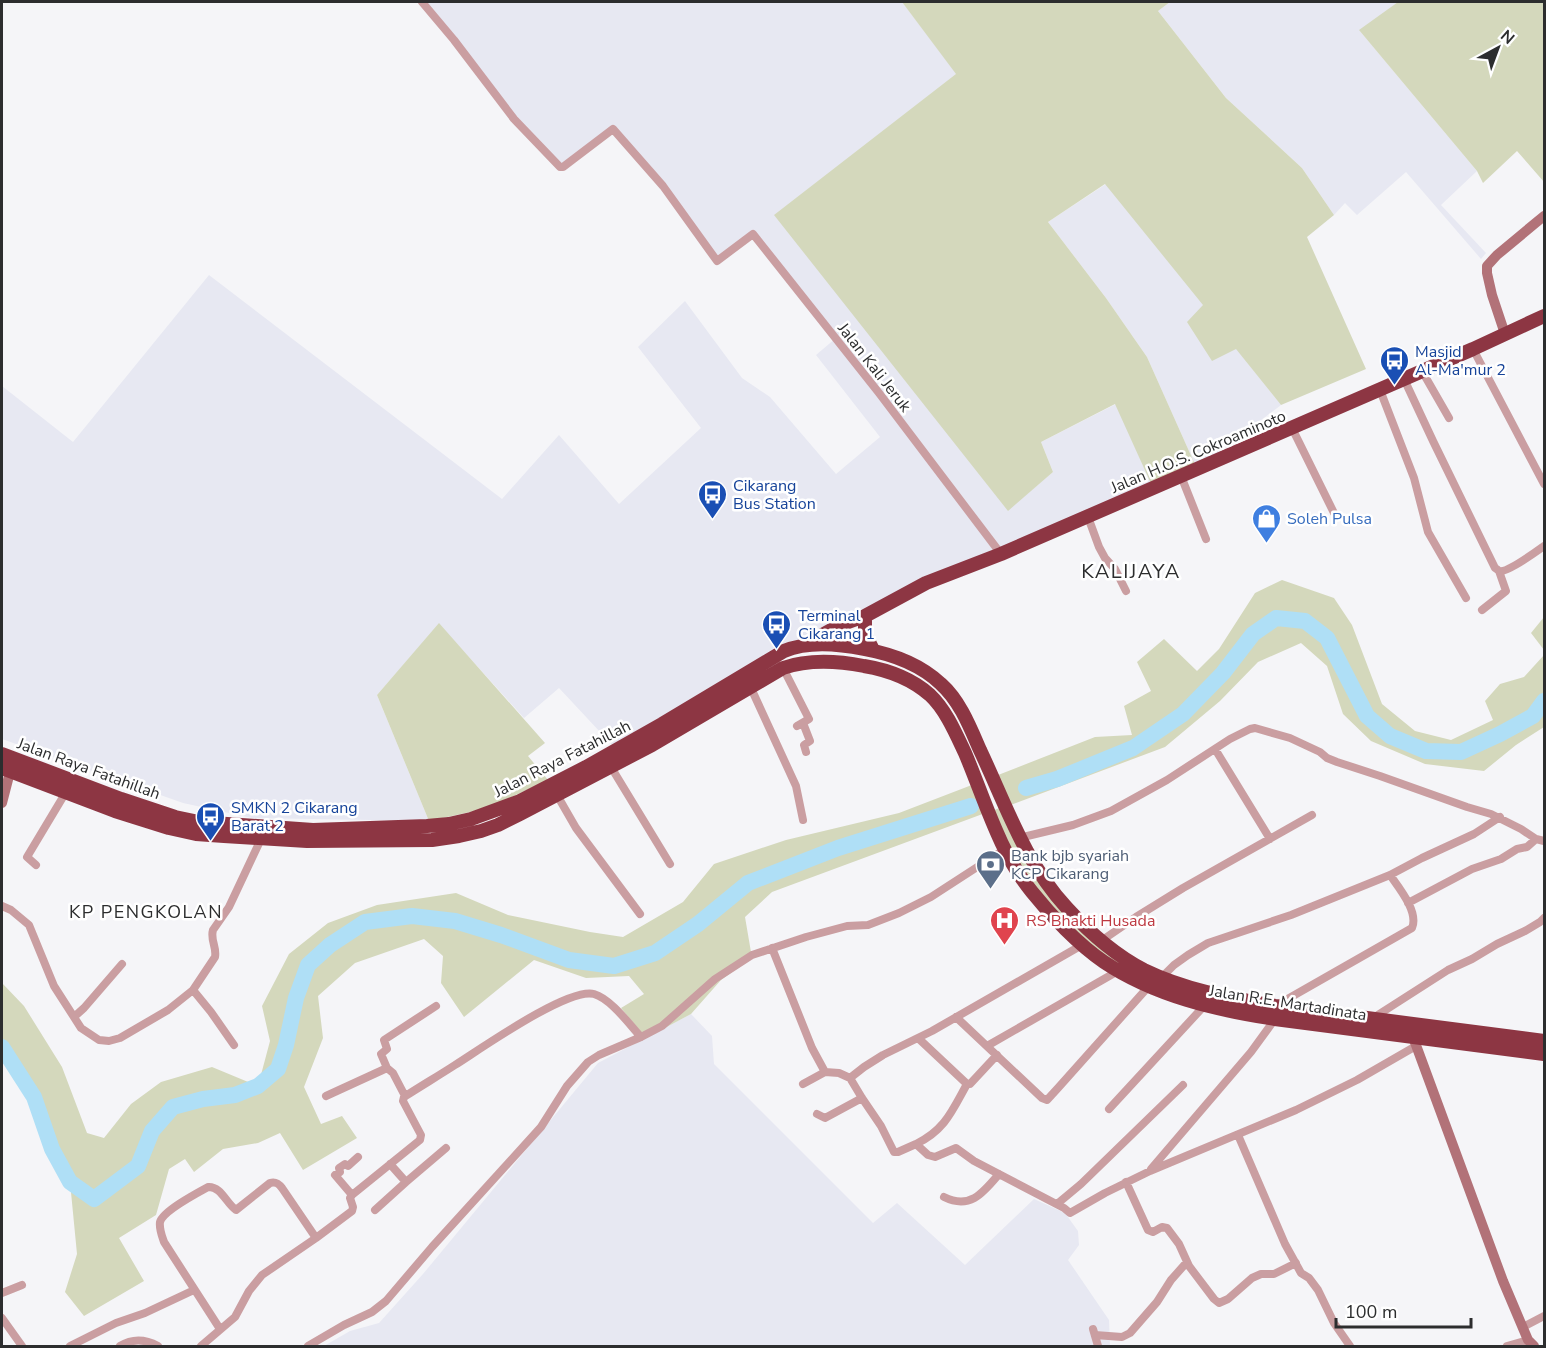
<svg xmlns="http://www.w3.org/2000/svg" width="1546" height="1348" font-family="'Nunito Sans',sans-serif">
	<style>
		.built { fill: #e7e8f2 }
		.green { fill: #d4d8bc }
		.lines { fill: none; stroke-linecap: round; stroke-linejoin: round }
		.river { stroke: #afdff6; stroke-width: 16 }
		.street { stroke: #ca9ea1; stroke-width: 8 }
		.secondary { stroke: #b27278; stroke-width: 10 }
		.highway { stroke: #8d3643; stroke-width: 14 }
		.labels { text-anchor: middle; stroke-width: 5; stroke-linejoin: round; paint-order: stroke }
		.transit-label { font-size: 16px; fill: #164399; stroke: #fff; text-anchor: start }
		.street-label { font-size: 16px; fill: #2c2d2e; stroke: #fff }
		.shop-label { font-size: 16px; fill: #366cbe; stroke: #fff; text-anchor: start }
		.service-label { font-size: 16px; fill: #4e5e75; stroke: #fff; text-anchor: start }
		.health-label { font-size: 16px; fill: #be3a42; stroke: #fff; text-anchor: start }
		.neighbourhood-label { font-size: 18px; letter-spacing: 1.5px; fill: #2c2d2e; stroke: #fff }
		.quarter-label { font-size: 20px; letter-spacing: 1.5px; fill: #2c2d2e; stroke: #fff }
	</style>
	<rect width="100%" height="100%" fill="#f5f5f8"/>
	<path class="built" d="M424 2H902L957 74 775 215 1008 510 1053 472 1041 442 1116 404 1153 488 840 625 615 748 559 688 524 718 439 624 377 695 429 821 252 818 183 803 2 739V386L73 442 209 275 502 499 559 435 619 504 701 428 638 347 685 301 742 378 770 397 836 474 880 437 816 355 836 338 753 234 717 261 662 186 613 130 563 167 514 119Z
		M1170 2H1398L1360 31 1477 171 1441 205 1486 253 1481 259 1406 172 1357 215 1345 203 1334 215 1302 168 1226 98 1158 11Z
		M1106 184 1204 305 1211 360 1236 348 1281 405 1197 469 1147 357 1106 298 1048 222Z
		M691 1014 712 1036 714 1064 873 1223 897 1203 965 1265 1034 1199 1065 1213 1078 1231 1079 1245 1068 1260 1109 1320 1110 1346H324L350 1331 379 1323 423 1274 598 1063Z"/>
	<path class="green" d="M902 2H1170L1158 11 1226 98 1302 168 1334 215 1307 237 1366 369 1281 405 1236 349 1212 361 1187 322 1203 305 1105 184 1048 222 1106 298 1147 357 1197 469 1153 488 1115 404 1041 442 1053 472 1008 511 774 215 956 74Z
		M1398 2H1544V182L1517 151 1483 183 1477 171 1359 30Z
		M1282 580 1334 598 1352 625 1382 704 1415 731 1451 740 1493 720 1485 701 1500 684 1524 677 1544 655V727L1516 745 1484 771 1425 764 1371 741 1343 714 1327 666 1301 643 1258 662 1220 701 1165 747 1005 807 1031 859 1101 941 1162 977 1544 1054 1118 971 1039 901 988 812 772 892 745 917 752 958 721 980 691 1014 646 1038 621 1008 644 994 629 976 586 978 534 960 464 1017 441 983 443 956 424 939 355 963 318 996 323 1038 304 1087 321 1124 342 1116 357 1138 303 1170 280 1133 258 1143 223 1149 194 1172 185 1159 169 1169 156 1215 119 1238 144 1281 84 1316 65 1292 77 1254 70 1182 51 1147 34 1097 2 1047V983L24 1006 62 1067 87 1133 104 1138 131 1104 161 1082 212 1067 258 1086 270 1041 262 1006 289 954 328 923 377 905 456 893 508 915 590 932 623 937 683 902 714 864 786 840 899 813 977 783 989 812 1005 806 993 777 1095 737 1132 735 1124 706 1151 691 1137 662 1164 639 1197 671 1219 649 1255 593Z
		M1544 617V650L1531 633Z
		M439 623 545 743 528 756 548 780 488 808 429 821 377 695Z"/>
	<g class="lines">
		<path class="river" d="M1026 788 1057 779 1133 748 1183 714 1223 673 1253 634 1276 618 1305 621 1327 638 1367 716 1390 736 1426 751 1461 752 1500 734 1533 716 1544 701
			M2 1047 34 1097 52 1149 70 1182 94 1199 138 1166 152 1131 173 1107 203 1099 235 1095 258 1086 278 1069 286 1045 296 998 308 965 330 945 365 922 412 916 455 921 501 935 569 960 614 966 655 953 698 924 748 883 838 848 971 806"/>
		<path class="street" d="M422 2 454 40 514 119 560 167H563L613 129 663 186 717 261 753 234 879 393 1001 554
			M1473 349 1544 484
			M1422 371 1449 418
			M1404 379 1433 441 1495 568C1497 569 1498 570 1499 571 1507 573 1537 551 1544 546
			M1380 390 1414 478 1428 532 1466 598
			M1292 428 1334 513
			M1181 476 1206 539
			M1088 517 1099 547 1105 558 1115 569 1126 591
			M1482 610 1506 591 1499 571
			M783 668 809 719 797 726
			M750 686 796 786 803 820
			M803 723 810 741 804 745 806 752
			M1215 749 1270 839
			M611 767 670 864
			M557 795 576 828 640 914
			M1019 838 1073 825 1111 811 1167 780 1230 739 1250 729 1255 728 1290 738 1320 752 1327 758 1337 762 1380 776 1467 807 1491 814 1521 829 1536 839 1544 841
			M36 865 27 857 66 792
			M1408 903 1472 869 1501 859 1517 849 1527 847 1536 839
			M2 906 11 910 29 925 54 986 81 1028 99 1040 109 1041 120 1038 168 1010 193 990 215 957C217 947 210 940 213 930L229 907 261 839
			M1101 941 1136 917 1183 888 1312 815
			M772 948 812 1048 825 1072 839 1073 850 1078 862 1098 881 1126 894 1152H898L916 1144 928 1155 935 1157 956 1148 974 1161 1064 1208 1070 1213 1105 1193 1150 1171 1296 1110 1357 1080 1416 1046
			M1162 977 1174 965 1188 955 1208 943 1291 915 1390 875 1422 858 1474 834 1500 817
			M193 990 211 1012 234 1045
			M1277 1005 1412 928C1419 912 1399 888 1390 875
			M74 1017 84 1008 122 964
			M956 1017 1042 1098 1047 1100 1058 1088 1149 986
			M1373 1018 1448 970 1472 959 1497 944 1525 931 1540 922 1544 918
			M918 1038 967 1084H970L997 1055
			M987 1046 1118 971
			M387 1068 381 1054 387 1049 384 1040 436 1006
			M850 1078 864 1067 883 1055 932 1031 1082 945
			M803 1084 825 1072
			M326 1096 387 1068 393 1073 405 1096
			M1109 1109 1204 1006
			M817 1114 825 1118 862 1098
			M1238 1135 1285 1244 1301 1273 1309 1278 1318 1290 1334 1323 1350 1346
			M916 1144C945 1130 952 1111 967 1084
			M390 1164 406 1182 446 1148
			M1151 1169 1251 1052 1275 1019
			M1126 1182 1148 1230 1153 1232 1162 1227 1167 1228 1179 1244 1189 1266 1214 1299 1219 1303 1228 1299 1252 1278 1261 1274H1274L1296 1263
			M352 1195 335 1175 340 1172 339 1168 345 1164 348 1166 358 1157
			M944 1197C970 1210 983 1193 999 1174
			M1057 1204 1081 1184 1183 1085
			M375 1210 406 1182
			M2 1293 22 1285
			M2 1318 22 1346
			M1523 1327 1544 1316
			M220 1329 164 1242C162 1236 159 1229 160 1222 163 1211 197 1193 208 1187 221 1186 226 1203 236 1210L270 1183C276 1181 279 1184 282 1188L316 1238
			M1093 1329 1098 1346
			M1095 1335 1122 1337 1130 1333 1157 1302 1171 1280 1187 1262
			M70 1346 116 1323 145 1313 194 1290
			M120 1346C133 1338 145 1339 158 1346
			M201 1346 235 1317 249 1291 262 1275 316 1238 352 1211 353 1207 350 1198 352 1195 420 1140 421 1135 403 1101 404 1097C421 1086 438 1076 455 1065 479 1050 568 987 594 994 611 999 629 1024 641 1037
			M308 1346 344 1325 372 1312 386 1301 432 1247 541 1127 567 1086 588 1062 599 1055 641 1037 662 1026 715 979 752 955 806 937 847 926 868 925 899 913 931 897 1005 849
			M1507 1346 1528 1340"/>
		<path class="secondary" d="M1505 334 1492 295 1487 273V266L1497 255 1544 216
			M2 803 10 772
			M1413 1037 1503 1281 1528 1340 1534 1346"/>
		<path class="highway" d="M865 616V634L873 650
			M804 645 840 625 865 616 926 583 1001 554 1473 349 1544 316
			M2 754 121 799 175 817 199 822 313 830 427 826 449 824 471 819 520 801 586 767 662 724 784 651C808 641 839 644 864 649 892 654 920 664 941 684 960 701 970 727 980 750 1006 805 1025 863 1067 908 1089 932 1115 955 1144 970 1185 990 1231 998 1275 1006L1544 1041
			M2 768 115 811 169 828 196 834 224 836 307 841 432 840 459 836 481 831 498 825 520 814 652 745 783 668C809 659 838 661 864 666 888 670 912 679 930 695 946 710 956 734 965 753 985 800 999 852 1032 892 1051 916 1079 945 1104 962 1155 996 1216 1010 1275 1019L1544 1054"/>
	</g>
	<defs>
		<symbol id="bus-pin" viewBox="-11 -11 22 30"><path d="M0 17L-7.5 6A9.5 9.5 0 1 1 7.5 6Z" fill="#1a4fb4" stroke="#fff"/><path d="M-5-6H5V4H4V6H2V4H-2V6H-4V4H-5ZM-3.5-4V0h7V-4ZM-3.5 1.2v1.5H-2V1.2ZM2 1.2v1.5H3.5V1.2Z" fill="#fff"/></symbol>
		<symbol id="shop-pin" viewBox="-11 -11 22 30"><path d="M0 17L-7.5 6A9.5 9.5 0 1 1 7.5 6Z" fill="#3f7fe0" stroke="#fff"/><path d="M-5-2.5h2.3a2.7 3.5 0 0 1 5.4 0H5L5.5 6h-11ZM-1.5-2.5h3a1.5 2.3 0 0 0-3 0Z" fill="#fff"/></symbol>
		<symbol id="bank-pin" viewBox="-11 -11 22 30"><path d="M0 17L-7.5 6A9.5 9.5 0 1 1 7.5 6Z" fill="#5c6f8a" stroke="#fff"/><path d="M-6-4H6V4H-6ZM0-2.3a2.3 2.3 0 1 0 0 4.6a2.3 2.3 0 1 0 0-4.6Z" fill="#fff"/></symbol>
		<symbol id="hospital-pin" viewBox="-11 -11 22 30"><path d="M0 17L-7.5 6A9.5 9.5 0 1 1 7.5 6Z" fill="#e0444e" stroke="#fff"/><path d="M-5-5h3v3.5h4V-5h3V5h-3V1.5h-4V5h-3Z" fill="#fff"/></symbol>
	</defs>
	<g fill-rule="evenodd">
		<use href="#bus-pin" x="1378" y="344" width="33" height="45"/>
		<use href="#bus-pin" x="696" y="478" width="33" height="45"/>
		<use href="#shop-pin" x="1250" y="502" width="33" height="45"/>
		<use href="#bus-pin" x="760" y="608" width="33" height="45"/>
		<use href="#bus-pin" x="194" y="800" width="33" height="45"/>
		<use href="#bank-pin" x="974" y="848" width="33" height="45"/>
		<use href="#hospital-pin" x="988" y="904" width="33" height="45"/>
	</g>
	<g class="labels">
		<g class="transit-label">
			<text x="1415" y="357">Masjid<tspan x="1415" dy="18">Al-Ma'mur 2</tspan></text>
			<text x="733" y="491">Cikarang<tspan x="733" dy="18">Bus Station</tspan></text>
			<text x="798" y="621">Terminal<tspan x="798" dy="18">Cikarang 1</tspan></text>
			<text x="231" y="813">SMKN 2 Cikarang<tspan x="231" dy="18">Barat 2</tspan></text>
		</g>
		<g class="street-label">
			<text transform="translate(875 367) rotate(52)" y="6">Jalan Kali Jeruk</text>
			<text transform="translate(1198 451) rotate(-23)" y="6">Jalan H.O.S. Cokroaminoto</text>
			<text transform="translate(562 758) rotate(-27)" y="6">Jalan Raya Fatahillah</text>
			<text transform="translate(89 768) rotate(20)" y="6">Jalan Raya Fatahillah</text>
			<text transform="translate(1288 1002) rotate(9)" y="6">Jalan R.E. Martadinata</text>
		</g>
		<g class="shop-label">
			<text x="1287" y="524">Soleh Pulsa</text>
		</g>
		<g class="service-label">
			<text x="1011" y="861">Bank bjb syariah<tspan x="1011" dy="18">KCP Cikarang</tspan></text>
		</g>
		<g class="health-label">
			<text x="1026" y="926">RS Bhakti Husada</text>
		</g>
		<g class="neighbourhood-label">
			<text x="146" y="918">KP PENGKOLAN</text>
		</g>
		<g class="quarter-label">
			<text x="1131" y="578">KALIJAYA</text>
		</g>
	</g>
	<rect width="1546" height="1348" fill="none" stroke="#2c2d2e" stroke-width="6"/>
	<g transform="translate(1498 48) rotate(41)" stroke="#ffffff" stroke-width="4.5" paint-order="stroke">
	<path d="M0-4.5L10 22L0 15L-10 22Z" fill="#2c2d2e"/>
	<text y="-9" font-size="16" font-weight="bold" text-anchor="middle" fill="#2c2d2e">N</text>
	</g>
	<path d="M1336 1318v9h135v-9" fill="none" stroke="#2c2d2e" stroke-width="3"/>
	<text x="1345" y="1318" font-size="18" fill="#2c2d2e" stroke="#ffffff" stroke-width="4.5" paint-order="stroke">100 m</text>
</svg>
